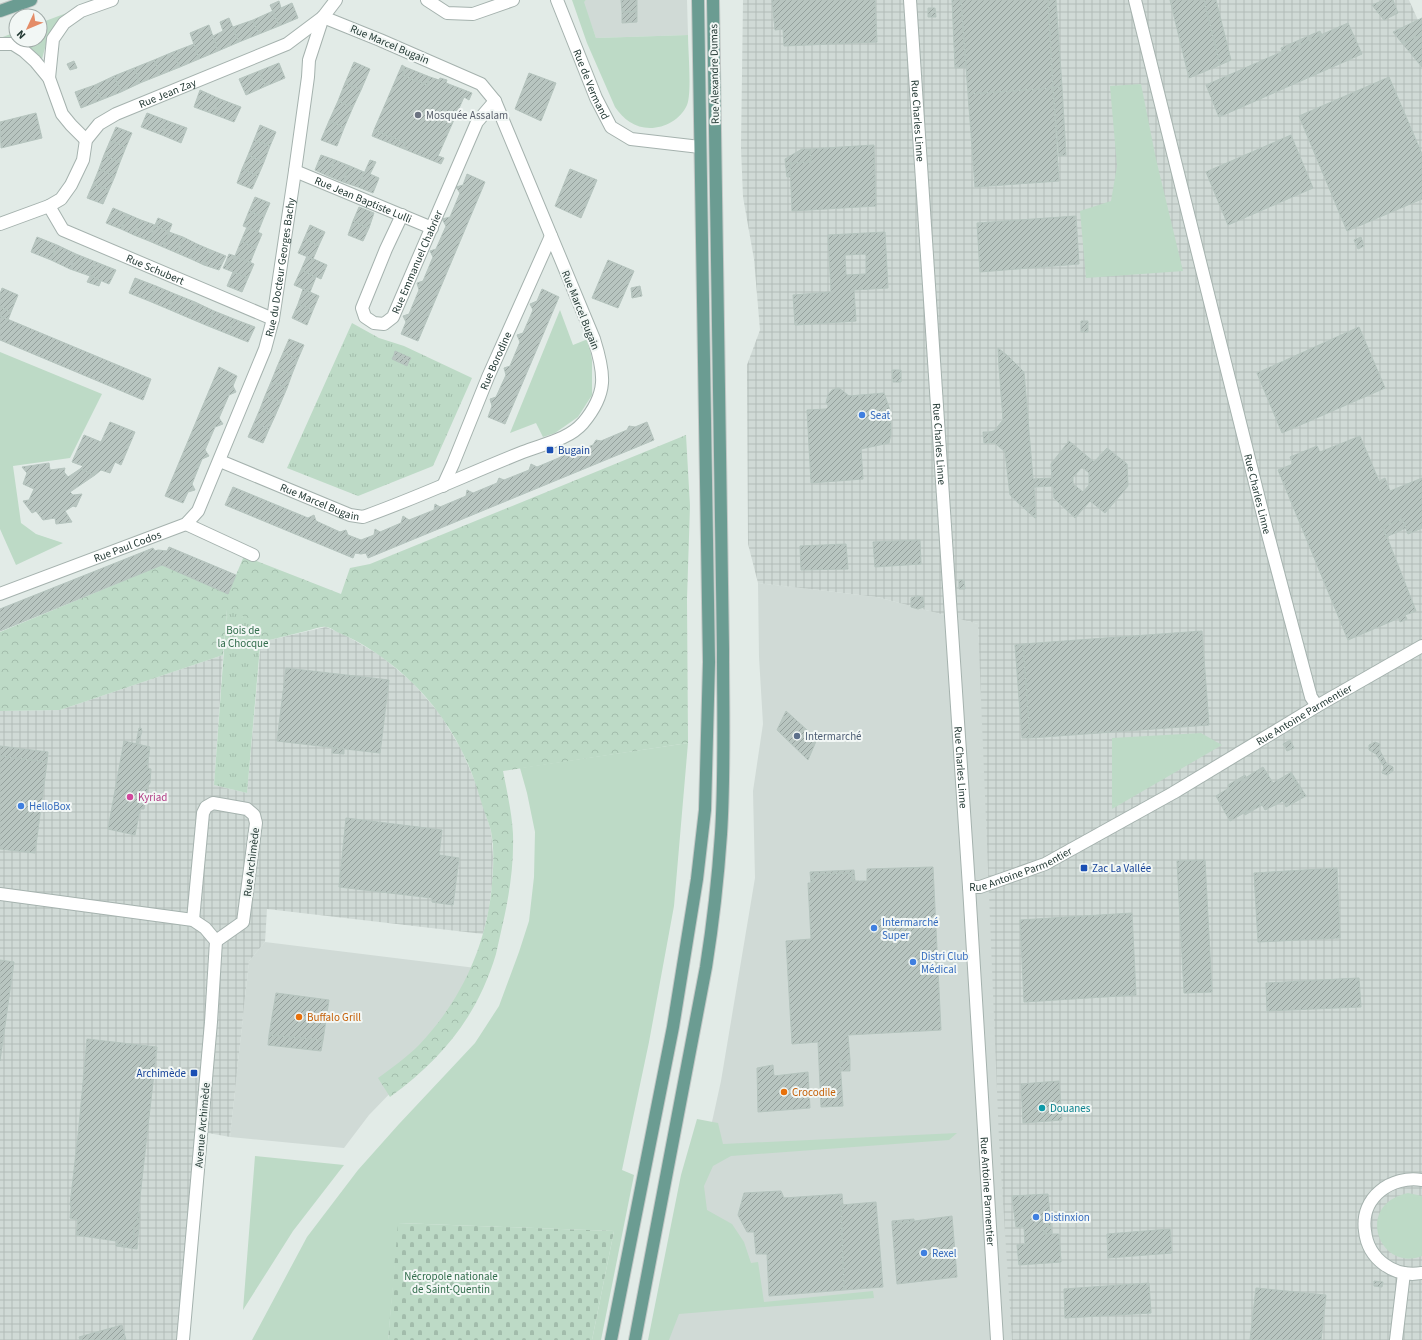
<svg xmlns="http://www.w3.org/2000/svg" width="1422" height="1340" font-family="'Source Sans 3',sans-serif">
	<style>
		.built { fill: #d0dad6 }
		.industrial { fill: url(#industrial-grid) }
		.green { fill: #bddac6 }
		.forest { fill: url(#forest-crowns) }
		.cemetery { fill: url(#cemetery-stones) }
		.park { fill: url(#park-tufts) }
		.building { fill: url(#building-hatch); stroke: #b5c4be; fill-rule: evenodd }
		.lines { fill: none; stroke-linecap: round; stroke-linejoin: round }
		.minor-casing { stroke: #a5b2ae; stroke-width: 14 }
		.major-casing { stroke: #c2c8c6; stroke-width: 14 }
		.minor { stroke: #fff; stroke-width: 12 }
		.major { stroke: #6b9c92; stroke-width: 12 }
		.worship-dot { fill: #6b7280; stroke: #f2f7f5; stroke-width: 1.5 }
		.shop-dot { fill: #3f7fe0; stroke: #f2f7f5; stroke-width: 1.5 }
		.transit-dot { fill: #1a4fb4; stroke: #f2f7f5; stroke-width: 1.5 }
		.service-dot { fill: #5c6f8a; stroke: #f2f7f5; stroke-width: 1.5 }
		.hotel-dot { fill: #d1479c; stroke: #f2f7f5; stroke-width: 1.5 }
		.food-dot { fill: #e8710a; stroke: #f2f7f5; stroke-width: 1.5 }
		.culture-dot { fill: #0f9aa8; stroke: #f2f7f5; stroke-width: 1.5 }
		.labels { text-anchor: middle; stroke-width: 4; stroke-linejoin: round; paint-order: stroke }
		.street-label { font-size: 11px; fill: #243a35; stroke: #f2f7f5 }
		.worship-label { font-size: 11px; fill: #5b616d; stroke: #f2f7f5; text-anchor: start }
		.shop-label { font-size: 11px; fill: #366cbe; stroke: #f2f7f5; text-anchor: start }
		.transit-label { font-size: 11px; fill: #164399; stroke: #f2f7f5; text-anchor: start }
		.park-label { font-size: 11px; fill: #326d4c; stroke: #f2f7f5 }
		.service-label { font-size: 11px; fill: #4e5e75; stroke: #f2f7f5; text-anchor: start }
		.hotel-label { font-size: 11px; fill: #b23c85; stroke: #f2f7f5; text-anchor: start }
		.food-label { font-size: 11px; fill: #c56008; stroke: #f2f7f5; text-anchor: start }
		.culture-label { font-size: 11px; fill: #0d838f; stroke: #f2f7f5; text-anchor: start }
	</style>
	<defs>
		<pattern id="industrial-grid" width="8" height="8" patternUnits="userSpaceOnUse"><rect width="8" height="8" fill="#d0dad6"/><path d="M0 4h8M4 0v8" fill="none" stroke="#b2bcb8"/></pattern>
		<pattern id="forest-crowns" width="20" height="18" patternUnits="userSpaceOnUse"><rect width="20" height="18" fill="#bddac6"/><path d="M2 6a3 3 0 1 1 6 0M12 15a3 3 0 1 1 6 0" fill="none" stroke="#a2bcab"/></pattern>
		<pattern id="cemetery-stones" width="16" height="16" patternUnits="userSpaceOnUse"><rect width="16" height="16" fill="#bddac6"/><path d="M2 7V4a2 2 0 0 1 4 0v3zM10 15v-3a2 2 0 0 1 4 0v3z" fill="#a2bcab"/></pattern>
		<pattern id="park-tufts" width="24" height="20" patternUnits="userSpaceOnUse"><rect width="24" height="20" fill="#bddac6"/><path d="M3 7l-1-3M5 7V3M7 7l1-3M15 17l-1-3M17 17v-4M19 17l1-3" fill="none" stroke="#a2bcab"/></pattern>
		<pattern id="building-hatch" width="6" height="6" patternUnits="userSpaceOnUse"><rect width="6" height="6" fill="#b8c5c0"/><path d="M-1 1l2-2M0 6l6-6M5 7l2-2" fill="none" stroke="#95a19d"/></pattern>
	</defs>
	<rect width="100%" height="100%" fill="#e2ebe7"/>
	<path class="built" d="M586 0H687L688 35 596 38 583 2Z
		M758 583 877 597 978 624 1015 1340H664L721 1081 755 878 753 791 763 724 759 657Z
		M265 942 484 969 431 1051 369 1115 344 1148 230 1137 249 961Z"/>
	<path class="industrial" d="M743 0H1409L1422 29V1340H1012L999 1140 978 624 877 597 758 583 748 544 747 365 760 330 754 259 743 197 741 148Z
		M326 627 345 635 381 656 413 683 440 714 461 749 477 786 491 831 493 857 492 883 489 909 483 934 267 909 265 942 249 961 230 1137 208 1133 189 1340H0V711L60 710 223 655 214 785 247 793 261 642Z"/>
	<path class="green" d="M572 0H586L584 2 596 38 688 35C688 50 692 93 687 105 681 119 665 128 650 128 635 128 623 119 615 107L587 43Z
		M72 11 49 33 42 59 20 42 0 40V38L16 32V40H40V23Z
		M1141 84 1156 159 1183 271 1086 278 1080 211 1111 201 1117 166 1110 86Z
		M560 310 573 345 588 339 592 360V395L578 417 555 433 543 437 536 423 510 433Z
		M0 352 102 394 70 458 13 466 21 523 36 534 63 543 16 565 0 529Z
		M1201 733 1222 745 1112 809V738Z
		M688 743 674 906 649 1042 622 1170 634 1175 601 1340H592L614 1231 399 1223 388 1340H252L307 1237 358 1170 399 1124 475 1043 499 1006 519 952 529 921 534 877 535 832 527 793 520 768Z
		M697 1119 718 1123 723 1144 957 1133 949 1140 731 1156 713 1166 704 1186 707 1210 732 1224 744 1242 751 1263 758 1262 764 1302 873 1291 874 1298 679 1314 669 1340H648L681 1175Z
		M255 1156 344 1165 293 1231 243 1310Z
		M1408 1193 1422 1196V1256C1380 1273 1353 1205 1408 1193Z"/>
	<path class="forest" d="M686 435 690 506 687 599 688 743 503 771C507 792 512 813 513 834 514 866 509 897 502 927 500 936 498 945 496 954 477 1017 442 1059 390 1097L378 1078C392 1068 407 1057 419 1045 459 1003 484 951 491 894 493 874 495 851 491 831 488 820 483 809 480 798 467 752 442 709 405 676 385 658 362 642 337 632 334 630 329 627 326 627 321 626 315 629 310 630 294 634 278 638 261 642V624L227 610 223 655 60 710 0 711V632L162 565 228 594 244 556 341 594 350 568 370 564Z"/>
	<path class="cemetery" d="M398 1223 614 1231 592 1340H388Z"/>
	<path class="park" d="M352 323 379 338 404 346 472 378 433 466 358 496 287 468Z
		M227 609 262 624 247 793 214 785Z"/>
	<path class="building" d="M621 0H637V12H622Z
		M772 0H875L877 42 784 46 783 29 775 30Z
		M952 0H961L966 67 955 68Z
		M961 0H1048L1053 88 968 94Z
		M1048 0H1056L1062 87 1053 88Z
		M1170 0H1204L1220 65 1189 78Z
		M1204 0H1216L1231 60 1220 65Z
		M1384 0H1393L1398 13 1384 20 1372 5Z
		M279 1 281 8 292 3 298 18 279 26 270 5Z
		M928 8H935L936 17H928Z
		M273 11 279 26 259 34 253 20Z
		M622 12H637V22L622 23Z
		M229 18 239 42 218 51 213 36 223 31 220 22Z
		M1422 18V34L1402 43 1393 32Z
		M253 20 259 34 239 42 233 27Z
		M1348 23 1362 54 1219 117 1206 85Z
		M209 25 218 51 199 59 190 33Z
		M1320 31 1322 35 1282 52 1281 48Z
		M1422 34V67L1402 43Z
		M194 44 199 59 180 67 173 52Z
		M173 52 180 67 160 75 154 60Z
		M154 60 160 75 140 83 134 68Z
		M74 61 77 68 70 70 67 64Z
		M354 62 370 69 361 90 345 83Z
		M279 63 285 78 266 86 259 71Z
		M402 65 405 67 402 75 427 85 430 77 439 80 440 78 447 80 446 83 472 93 469 100 464 97 438 156 444 158 441 164 404 149 406 143 374 130Z
		M405 67 430 77 427 85 402 75Z
		M134 68 140 83 121 92 114 76Z
		M259 71 266 86 246 95 239 79Z
		M529 73 556 83 541 121 515 109Z
		M114 76 121 92 101 100 95 85Z
		M1389 77 1422 154V199L1347 231 1299 116Z
		M345 83 361 90 353 107 338 101Z
		M95 85 101 100 81 108 75 92Z
		M1062 87 1066 155 1059 156 1053 88Z
		M1053 88 1059 181 975 187 968 94Z
		M200 90 220 99 213 114 194 107Z
		M220 99 241 107 234 122 213 114Z
		M338 101 353 107 344 128 329 121Z
		M36 113 42 138 1 148 0 122Z
		M147 113 168 121 162 135 141 127Z
		M168 121 187 128 181 143 162 135Z
		M329 121 344 128 337 146 321 140Z
		M260 125 276 132 270 146 254 140Z
		M116 127 132 133 126 147 110 141Z
		M374 130 406 143 404 149 372 136Z
		M1291 135 1313 188 1228 225 1206 172Z
		M254 140 270 146 264 162 248 155Z
		M110 141 126 147 120 162 104 155Z
		M874 145 876 206 792 211 790 163 811 162 810 149Z
		M802 149H810L811 162 790 163 791 177H787L785 159Z
		M104 155 120 162 115 176 99 169Z
		M248 155 264 162 258 176 242 169Z
		M321 155 335 160 328 176 315 170Z
		M335 160 350 166 343 182 328 176Z
		M370 160 376 162 370 174 379 178 373 193 358 187Z
		M350 166 364 172 358 187 343 182Z
		M99 169 115 176 109 190 93 184Z
		M242 169 258 176 252 189 237 183Z
		M570 169 597 180 581 218 555 206Z
		M467 174 485 182 418 341 401 334 406 322 403 316 409 314 419 290 417 283 423 281 433 257 430 251 436 249 446 226 442 219 450 217 460 193 456 187 463 185Z
		M93 184 109 190 103 204 87 198Z
		M255 197 270 203 264 217 249 211Z
		M359 207 374 213 369 228 353 221Z
		M113 208 127 214 121 229 106 223Z
		M249 211 264 217 258 232 243 226Z
		M127 214 141 220 134 235 121 229Z
		M1076 216 1079 264 980 272 977 223Z
		M158 218 172 224 169 232 155 225Z
		M141 220 155 225 149 241 134 235Z
		M353 221 369 228 363 241 348 235Z
		M155 225 169 232 163 247 149 241Z
		M310 225 325 232 319 245 304 239Z
		M247 227 262 234 256 248 241 241Z
		M169 232 183 237 177 253 163 247Z
		M885 232 888 288 854 290 856 321 795 325 793 295 831 292 828 235ZM866 254V274L846 275 845 255Z
		M37 237 57 245 51 260 31 252Z
		M183 237 197 244 191 259 177 253Z
		M1361 237 1364 246 1358 249 1354 240Z
		M304 239 319 245 313 259 298 253Z
		M241 241 256 248 250 263 235 256Z
		M197 244 211 250 204 265 191 259Z
		M57 245 76 254 70 269 51 260Z
		M211 250 226 256 219 270 204 265Z
		M76 254 96 262 90 276 70 269Z
		M229 254 235 256 230 267 225 264Z
		M235 256 254 264 248 278 223 268 225 264 230 267Z
		M307 256 327 265 321 279 301 270Z
		M608 260 634 271 618 308 592 298Z
		M96 262 116 270 109 284 90 276Z
		M301 270 316 277 310 292 294 285Z
		M233 272 248 278 242 292 227 286Z
		M90 276 101 281 99 286 87 282Z
		M135 278 156 286 149 301 129 293Z
		M156 286 175 294 168 309 149 301Z
		M640 286 642 296 632 298 631 288Z
		M2 288 18 295 11 312 0 307V294Z
		M303 289 319 296 313 310 298 304Z
		M542 289 559 297 505 424 488 417 492 406 490 399 496 397 506 375 504 368 510 366 520 342 517 335 523 333 533 310 530 304 537 301Z
		M175 294 195 302 189 318 168 309Z
		M195 302 214 311 208 326 189 318Z
		M298 304 313 310 307 325 292 318Z
		M0 307 11 312 8 320 0 316Z
		M214 311 234 319 228 334 208 326Z
		M0 316 151 379 143 400 0 340Z
		M234 319 255 327 248 342 228 334Z
		M1081 321H1088V332H1081Z
		M1359 327 1385 388 1282 433 1257 373Z
		M289 339 304 345 298 359 283 353Z
		M998 348 1009 357 999 367 998 349Z
		M395 351 411 358 409 361 394 355Z
		M283 353 298 359 292 374 277 367Z
		M394 355 409 361 407 366 392 359Z
		M1009 357 1024 372 1033 479 1052 478 1051 464 1069 441 1094 462 1107 448 1127 464 1128 486 1105 513 1090 501 1075 518 1054 498 1053 486 1034 487 1035 500 1026 510 1010 495 1005 452 995 443H989V432L994 431 1003 420 999 367ZM1082 467 1089 473V485L1083 492 1073 484V477Z
		M219 367 237 376 233 386 236 392 229 395 219 418 223 424 215 427 205 450 209 456 202 459 192 484 195 490 188 492 183 503 165 496Z
		M277 367 292 374 287 388 271 382Z
		M892 370H901V382H893Z
		M271 382 287 388 281 402 265 396Z
		M838 388H839L849 396 884 393 891 413V434L889 443 861 449 863 479 811 483 807 410 826 409 829 406 826 403 828 395 832 390Z
		M265 396 281 402 275 416 260 409Z
		M260 409 275 416 269 429 254 423Z
		M110 422 135 432 121 465 115 462 110 473 101 470 95 475 80 469 83 466 72 462 84 435 101 442Z
		M647 422 654 440 368 558 366 553 361 554 355 553 353 558 225 505 233 487 308 518 314 515 316 521 340 532 346 530 348 535 361 540 374 535 375 529 380 532 401 523 403 516 409 520 434 510 435 504 440 507 466 496 467 490 473 493 497 483 499 478 504 480 529 470 531 464 537 467 561 457 564 452 569 454 593 445 596 440 601 441 627 430 629 426 635 427Z
		M254 423 269 429 263 443 248 437Z
		M983 432H989V443H984Z
		M1360 436 1379 481 1385 478 1390 491 1422 478V528L1408 534 1402 519 1383 527 1416 611 1405 615 1407 619 1400 622 1399 618 1348 640 1278 470 1293 464 1290 457 1317 446 1320 452Z
		M49 463 50 470 65 468 64 472 68 477 80 469 95 475 70 492 73 495 82 494 76 507 73 506 65 511 72 522 56 524 55 518 43 520 36 511 32 513 23 501 29 500 34 489 23 484 27 473 22 467Z
		M1035 500 1036 518H1035L1026 510Z
		M1402 519 1406 528 1386 537 1383 527Z
		M920 540 921 564 875 567 873 542Z
		M846 544 848 569 801 570 800 546Z
		M169 547 236 575 228 594 162 565 0 631V609L153 548 155 551 158 550 167 551Z
		M959 580H964L965 589H959Z
		M917 596 923 597 924 607 918 609 911 607V598Z
		M1202 631 1209 725 1030 738 1023 644Z
		M1023 644 1030 738H1022L1015 645Z
		M286 668 389 680 380 753 277 741Z
		M786 711 817 739 808 760 777 730Z
		M139 728H141L142 731 138 744H136Z
		M1290 740 1294 748 1287 751 1283 744Z
		M124 741 150 747 147 768 151 769 150 783 148 786 144 809H140L135 835 108 829Z
		M1375 742 1380 744 1379 749 1387 764 1393 767V771L1387 775 1382 773 1384 767 1376 754 1369 750V745Z
		M0 746 48 752 47 762 0 756Z
		M333 748 344 749V754L332 753Z
		M0 756 47 762 35 853 0 849Z
		M1263 767 1273 783 1290 773 1304 797 1286 807 1283 801 1265 810 1261 803 1230 821 1216 796Z
		M1291 772 1306 796 1304 797 1290 773Z
		M1245 775 1246 777 1229 788 1228 785Z
		M1261 803 1262 805 1245 815 1244 813Z
		M346 818 442 830 439 855 459 858 453 905 432 902V898L339 887Z
		M1205 860 1212 992 1184 993 1177 861Z
		M933 867 941 1030 848 1035 850 1060 840 1061 843 1106 821 1107 818 1042 792 1044 786 941 811 939 808 883H813V874L852 873V881H867V869Z
		M1337 868 1340 938 1258 942 1254 873Z
		M854 870 855 881H852V873L813 874V883H811L810 872Z
		M1132 913 1136 995 1024 1002 1020 920Z
		M0 960 14 962 0 1061Z
		M1359 978 1361 1007 1267 1011 1266 983Z
		M276 993 329 1000 323 1040 269 1035Z
		M269 1035 323 1040 321 1051 268 1045Z
		M87 1039 157 1047 137 1223 134 1227V1239L126 1245 116 1244V1241L76 1235 78 1220 70 1218 71 1206 70 1205 79 1126Z
		M850 1060V1071H840V1061Z
		M773 1065 774 1076 808 1072 810 1108 758 1112 757 1068Z
		M1059 1081 1062 1120 1023 1123 1021 1084Z
		M781 1191 784 1198 842 1194 843 1205H841L844 1290 769 1296 767 1254H756L754 1232H747L738 1215 744 1193Z
		M1048 1194 1051 1226H1043L1044 1234H1059L1061 1262 1019 1265 1017 1245 1025 1244 1024 1227H1016L1012 1196Z
		M876 1202 883 1287 844 1290 841 1205Z
		M138 1213 140 1214 137 1249 116 1246V1244L126 1245 134 1239V1227L137 1223Z
		M952 1216 957 1277 897 1284 892 1224Z
		M914 1219V1221L892 1224V1221Z
		M1043 1226H1051L1052 1233 1044 1234Z
		M1170 1229 1172 1253 1108 1258 1107 1234Z
		M1374 1281 1383 1282 1382 1287 1374 1286Z
		M1149 1283 1151 1313 1065 1318 1064 1289Z
		M1256 1288 1326 1295 1321 1340H1250Z
		M122 1325 126 1340H80L79 1337Z"/>
	<g class="lines">
		<defs>
			<g id="minor">
				<path d="M427 0 447 13 473 14 513 0"/>
				<path id="s1" d="M557 0 596 98 611 127 631 139 700 147"/>
				<path id="s2" d="M910 0 969 887 997 1340"/>
				<path id="s3" d="M1135 0 1266 527 1311 697 1317 706"/>
				<path d="M0 44H13L24 51 35 61 49 78 62 114 71 125 86 140"/>
				<path d="M49 78 53 39 64 23 81 11 112 0"/>
				<path id="s4" d="M295 171 432 228"/>
				<path id="s5" d="M49 206 63 230 273 319"/>
				<path id="s6" d="M402 215 386 249 362 308 365 317 374 323 384 324 393 317 477 122 495 101"/>
				<path id="s7" d="M0 224 49 206 61 199 71 185 83 160 86 140 99 124 116 114 287 44 323 17"/>
				<path id="s8" d="M220 461 350 515 363 517C417 498 470 473 523 452 543 444 568 440 583 423 608 393 605 374 594 339L495 101 481 84 380 40 323 17"/>
				<path id="s9" d="M443 486 453 464 488 377 551 236"/>
				<path d="M186 524 253 555"/>
				<path id="s10" d="M0 594 186 524 198 511 265 349 273 319 295 171 308 77 309 60 323 17 336 0"/>
				<path id="s11" d="M969 887H980L1045 864 1173 793 1317 706 1422 646"/>
				<path d="M0 894 193 920 205 928 216 941 211 1022 183 1340"/>
				<path d="M193 920 203 813 206 807 213 803 247 809 254 815 256 823 243 922 216 941"/>
				<path d="M1422 1180C1392 1175 1360 1197 1365 1231 1368 1259 1394 1278 1422 1273"/>
				<path d="M1396 1340 1404 1273"/>
			</g>
			<path id="major" d="M0 11 31 0
				M611 1340 673 1027 697 879 705 810 709 662 698 0
				M635 1340 706 967C713 923 718 878 721 834 725 772 723 710 723 649L713 0"/>
		</defs>
		<use href="#minor" class="minor-casing"/>
		<use href="#major" class="major-casing"/>
		<use href="#minor" class="minor"/>
		<use href="#major" class="major"/>
	</g>
	<circle class="worship-dot" cx="418" cy="115" r="4"/>
	<g class="shop-dot">
		<circle cx="862" cy="415" r="4"/>
		<circle cx="21" cy="806" r="4"/>
		<circle cx="874" cy="928" r="4"/>
		<circle cx="913" cy="962" r="4"/>
		<circle cx="1036" cy="1217" r="4"/>
		<circle cx="924" cy="1253" r="4"/>
	</g>
	<g class="transit-dot">
		<rect x="546" y="446" width="8" height="8" rx="2"/>
		<rect x="1080" y="864" width="8" height="8" rx="2"/>
		<rect x="190" y="1069" width="8" height="8" rx="2"/>
	</g>
	<circle class="service-dot" cx="797" cy="736" r="4"/>
	<circle class="hotel-dot" cx="130" cy="797" r="4"/>
	<g class="food-dot">
		<circle cx="299" cy="1017" r="4"/>
		<circle cx="784" cy="1092" r="4"/>
	</g>
	<circle class="culture-dot" cx="1042" cy="1108" r="4"/>
	<g class="labels">
		<g class="street-label">
			<text transform="translate(390 44) rotate(23)" y="4">Rue Marcel Bugain</text>
			<text transform="translate(714 74) rotate(-91)" y="4">Rue Alexandre Dumas</text>
			<text dy="4" stroke="none"><textPath href="#s1" startOffset="91">Rue de Vermand</textPath></text>
			<text dy="4" stroke="none"><textPath href="#s7" startOffset="227">Rue Jean Zay</textPath></text>
			<text dy="4" stroke="none"><textPath href="#s2" startOffset="121">Rue Charles Linne</textPath></text>
			<text dy="4" stroke="none"><textPath href="#s4" startOffset="74">Rue Jean Baptiste Lulli</textPath></text>
			<text dy="4" stroke="none"><textPath href="#s6" startOffset="203">Rue Emmanuel Chabrier</textPath></text>
			<text dy="4" stroke="none"><textPath href="#s10" startOffset="475">Rue du Docteur Georges Bachy</textPath></text>
			<text dy="4" stroke="none"><textPath href="#s5" startOffset="128">Rue Schubert</textPath></text>
			<text transform="translate(581 310) rotate(68)" y="4">Rue Marcel Bugain</text>
			<text dy="4" stroke="none"><textPath href="#s9" startOffset="136">Rue Borodine</textPath></text>
			<text dy="4" stroke="none"><textPath href="#s2" startOffset="445">Rue Charles Linne</textPath></text>
			<text dy="4" stroke="none"><textPath href="#s3" startOffset="509">Rue Charles Linne</textPath></text>
			<text dy="4" stroke="none"><textPath href="#s8" startOffset="108">Rue Marcel Bugain</textPath></text>
			<text dy="4" stroke="none"><textPath href="#s10" startOffset="136">Rue Paul Codos</textPath></text>
			<text dy="4" stroke="none"><textPath href="#s11" startOffset="379">Rue Antoine Parmentier</textPath></text>
			<text dy="4" stroke="none"><textPath href="#s2" startOffset="769">Rue Charles Linne</textPath></text>
			<text transform="translate(251 862) rotate(-83)" y="4">Rue Archimède</text>
			<text dy="4" stroke="none"><textPath href="#s11" startOffset="55">Rue Antoine Parmentier</textPath></text>
			<text transform="translate(202 1125) rotate(-85)" y="4">Avenue Archimède</text>
			<text dy="4" stroke="none"><textPath href="#s2" startOffset="1194">Rue Antoine Parmentier</textPath></text>
		</g>
		<g class="worship-label">
			<text x="426" y="119">Mosquée Assalam</text>
		</g>
		<g class="shop-label">
			<text x="870" y="419">Seat</text>
			<text x="29" y="810">HelloBox</text>
			<text x="882" y="926">Intermarché<tspan x="882" dy="13">Super</tspan></text>
			<text x="921" y="960">Distri Club<tspan x="921" dy="13">Médical</tspan></text>
			<text x="1044" y="1221">Distinxion</text>
			<text x="932" y="1257">Rexel</text>
		</g>
		<g class="transit-label">
			<text x="558" y="454">Bugain</text>
			<text x="1092" y="872">Zac La Vallée</text>
			<text x="186" y="1077" text-anchor="end">Archimède</text>
		</g>
		<g class="park-label">
			<text x="243" y="634">Bois de<tspan x="243" dy="13">la Chocque</tspan></text>
			<text x="451" y="1280">Nécropole nationale<tspan x="451" dy="13">de Saint-Quentin</tspan></text>
		</g>
		<g class="service-label">
			<text x="805" y="740">Intermarché</text>
		</g>
		<g class="hotel-label">
			<text x="138" y="801">Kyriad</text>
		</g>
		<g class="food-label">
			<text x="307" y="1021">Buffalo Grill</text>
			<text x="792" y="1096">Crocodile</text>
		</g>
		<g class="culture-label">
			<text x="1050" y="1112">Douanes</text>
		</g>
	</g>
	<g transform="translate(28 28) rotate(226)"><circle r="19" fill="#f2f7f5" stroke="#a0aba8"/>
	<path d="M0-3L7 15L0 10L-7 15Z" fill="#e48c67"/>
	<text y="-6" font-size="11" font-weight="bold" text-anchor="middle" fill="#243a35">N</text>
	</g>
</svg>
